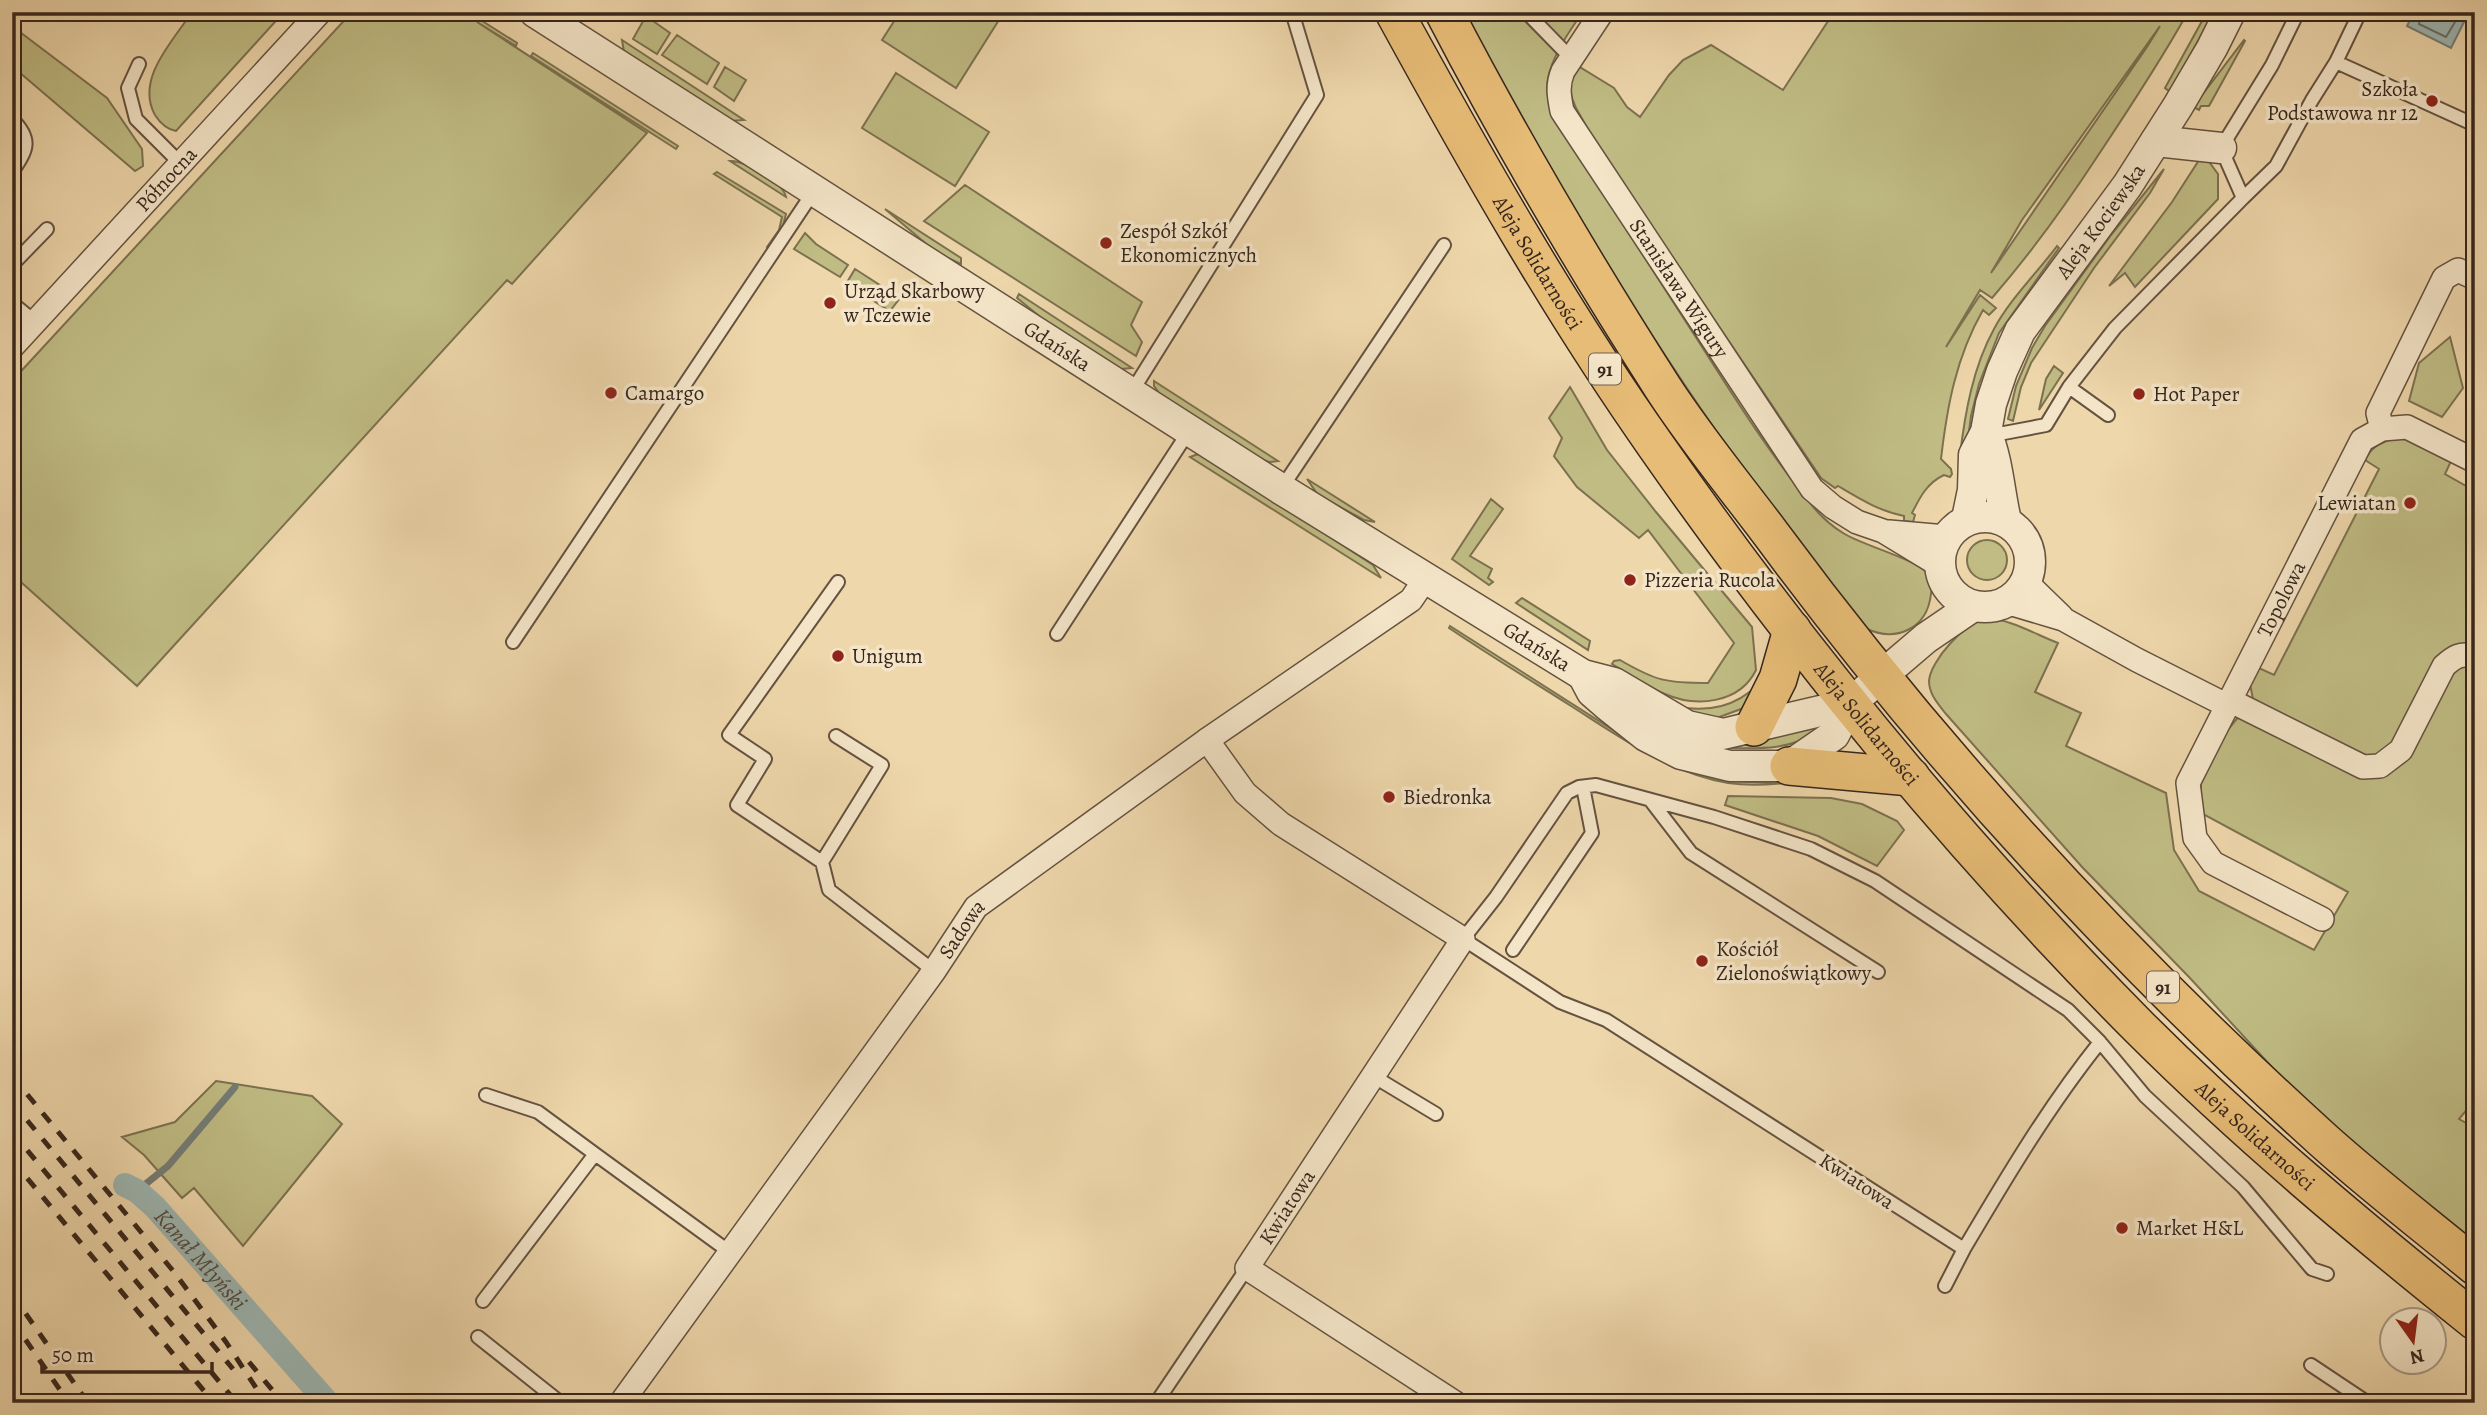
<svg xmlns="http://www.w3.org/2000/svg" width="2487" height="1415" font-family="Alegreya,serif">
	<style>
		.green { fill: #c0bc84; stroke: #7c7150; stroke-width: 2; fill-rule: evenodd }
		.water { fill: #9db7b3; stroke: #747d77; stroke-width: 2 }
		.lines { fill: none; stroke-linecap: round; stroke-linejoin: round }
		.shore { stroke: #6a6e68; stroke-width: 2 }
		.stream { stroke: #747d77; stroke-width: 7 }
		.canal { stroke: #9db7b3; stroke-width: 24 }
		.service-casing { stroke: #655240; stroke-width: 16 }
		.minor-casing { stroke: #655240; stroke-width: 26 }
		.tertiary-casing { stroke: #655240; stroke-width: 33 }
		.primary-casing { stroke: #37261c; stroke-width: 40 }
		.service { stroke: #f4e5c8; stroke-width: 12 }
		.minor { stroke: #f4e5c8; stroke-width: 23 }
		.tertiary { stroke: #f4e5c8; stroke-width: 30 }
		.primary { stroke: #e7bc76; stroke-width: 37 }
		.rail { stroke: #37261c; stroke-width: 5; stroke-dasharray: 12 12; stroke-linecap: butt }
		.poi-dot { fill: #8f2418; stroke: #f4e5c8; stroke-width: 2.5 }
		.labels { text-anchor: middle; stroke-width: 7; stroke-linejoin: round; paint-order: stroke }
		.shield { fill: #f4e5c8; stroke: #705f50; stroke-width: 2 }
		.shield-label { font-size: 19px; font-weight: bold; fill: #37261c }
		.poi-label { font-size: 21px; fill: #37261c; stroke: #f4e5c8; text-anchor: start }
		.street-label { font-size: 21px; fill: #37261c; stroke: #f4e5c8 }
		.water-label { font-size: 23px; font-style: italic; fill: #504a42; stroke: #f4e5c8 }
	</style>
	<rect width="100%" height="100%" fill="#eed7ab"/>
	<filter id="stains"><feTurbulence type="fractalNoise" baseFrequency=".00286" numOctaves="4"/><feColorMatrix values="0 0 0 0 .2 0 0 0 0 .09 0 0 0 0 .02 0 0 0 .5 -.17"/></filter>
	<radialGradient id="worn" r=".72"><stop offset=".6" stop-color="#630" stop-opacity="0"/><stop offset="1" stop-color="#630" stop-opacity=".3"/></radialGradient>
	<path class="green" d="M192 12H237L252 21 258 12H284L176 131C166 129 160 123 155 115 135 79 173 41 192 12Z
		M352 12H468L517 43 516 46 477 22 647 133 512 284 507 280 137 686 12 574V381Z
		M900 12H1004L956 88 882 40Z
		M1461 12H1583C1569 31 1546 65 1547 89 1547 98 1551 108 1554 117 1601 191 1649 265 1697 339 1734 397 1771 456 1815 509 1822 517 1833 527 1843 533 1861 545 1917 559 1928 574 1933 580 1932 587 1931 594 1927 629 1896 643 1865 628 1821 570 1775 514 1733 455 1633 314 1544 164 1461 12Z
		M1834 12H2188C2160 62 2129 109 2097 157 2065 206 2031 253 1992 298L1980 290 1946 347 1980 295 1996 308 1989 315 1983 310C1956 357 1947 407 1941 459L1951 469 1952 474 1950 477 1944 475C1927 483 1920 497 1912 513L1915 515 1913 522 1904 521V516C1879 511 1860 499 1838 486L1835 488 1821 478 1598 147 1576 108 1568 88 1578 66 1614 88 1627 107 1640 117 1669 75 1683 60 1711 45 1783 90ZM2160 26 2147 47 1991 273 2022 220Z
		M2207 12H2214L2170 92 2165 88Z
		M646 16 670 33 657 54 633 39Z
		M12 26 107 98 142 149 143 166 135 171 12 66Z
		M677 35 719 63 707 84 662 55Z
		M622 40 744 120 730 121 624 52Z
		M2244 40 2245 41 2209 106H2201L2199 110 2193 107Z
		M533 53 678 146 676 149 531 56Z
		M725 67 746 80 734 101 714 87Z
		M896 73 989 132 955 186 862 128Z
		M2201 157 2207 159 2218 174V199L2135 287 2125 273 2109 286 2172 202Z
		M730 161C744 160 783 182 786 197Z
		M2164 169 2150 193 2094 268 2031 363 2021 387 2013 421 2008 419 2016 386 2032 348 2045 326 2111 235Z
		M717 172 786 214 782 230 770 249 767 247 779 230 782 217 714 174Z
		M965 185 1142 302 1131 325 1142 342 1136 356 924 221Z
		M885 209 961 258V264L937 253Z
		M805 233 816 244 848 265 840 277 794 249Z
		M2057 246 2059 248 1999 333 1979 384 1971 416 1967 447 1960 455C1965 413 1973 367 1994 329 2010 299 2037 273 2057 246Z
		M855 269 900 298 890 311 846 284Z
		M1019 294 1132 368 1121 369 1049 324 1017 298Z
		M2450 337 2463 388 2442 417 2409 401 2419 363Z
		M2054 366 2063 373 2039 410 2046 379Z
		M1154 381 1278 461 1269 462 1258 458 1162 397 1154 386Z
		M1570 387 1607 450 1656 512 1752 627 1756 670C1740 703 1697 708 1665 694 1647 686 1629 674 1612 664L1614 661 1620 660C1656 681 1666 683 1708 683L1734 643 1648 530 1639 538 1577 487 1554 456 1562 438 1549 418Z
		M2392 439H2408L2452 459 2445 474 2475 491V1041L2469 1042 2475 1045V1100L2459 1119 2475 1128V1246L2306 1104 2189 977 2083 868 1946 714C1938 704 1929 694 1929 681 1930 661 1966 621 1986 619 2006 617 2039 636 2058 643L2035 692 2081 713 2066 746 2166 793 2174 850 2199 891 2314 950 2348 892 2201 813V781L2218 742 2253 699 2250 684 2259 668 2274 675 2379 469 2365 460C2371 448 2379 443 2392 439Z
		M1198 454 1204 455 1373 565 1381 578 1190 457Z
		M1307 479 1375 522 1364 520 1318 495Z
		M1491 499 1503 509 1470 556 1492 569 1488 578 1493 582 1489 585 1452 559Z
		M1967 560a20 20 0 1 1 40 0a20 20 0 1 1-40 0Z
		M1522 598 1590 641 1588 650 1516 603Z
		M1450 626 1643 749 1729 779V781L1773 783 1808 780C1782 784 1755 787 1728 783 1669 773 1620 737 1571 706 1530 680 1489 655 1449 628Z
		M1759 684 1753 700 1741 709 1714 719 1690 715 1678 707C1710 712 1735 707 1759 684Z
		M1811 724 1820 732C1788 749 1766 749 1730 748L1777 737Z
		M1728 796 1831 798 1862 804 1897 821 1904 830 1877 866 1818 836 1725 805Z
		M216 1081 312 1096 342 1124 243 1246 194 1188 182 1198 144 1155 122 1137 175 1122Z"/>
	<path class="water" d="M2414 12H2469L2451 48 2407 26Z"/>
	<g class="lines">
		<path class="shore" d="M2420 12 2419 24 2446 37 2461 12"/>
		<path class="stream" d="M137 1191 168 1166 235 1087"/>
		<path class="canal" id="s1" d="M125 1185 137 1191 155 1207 328 1403"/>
		<defs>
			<path id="service" d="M1526 12 1571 58
				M2336 62 2475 125
				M139 64 128 88 136 119 181 164
				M12 119C33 140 27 150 12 172
				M2243 198 2276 166 2312 100 2336 62 2360 12
				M12 265 47 229
				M12 303 35 322
				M2069 387 2108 415
				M1131 393 1317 95 1292 12
				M1986 432 2004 433 2046 425 2069 387 2115 328 2243 198 2221 148 2272 65 2298 12
				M1281 489 1444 245
				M1057 634 1189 431
				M513 642 814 191
				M836 736 882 765 822 862 829 890 934 971
				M1651 801 1691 853 1878 972
				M822 862 737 805 765 759 729 735 838 582
				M1513 950 1592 833 1583 787
				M1373 1076 1436 1114
				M486 1095 538 1112 595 1154
				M1964 1249C2006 1178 2048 1107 2100 1042
				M1945 1286 1964 1249 1606 1020 1560 1002 1463 939 1496 897 1567 793 1579 787 1596 785 1714 817 1811 849 1875 881 2068 1010 2100 1042 2145 1096 2243 1187 2312 1269 2327 1274
				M483 1301 595 1154 731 1253
				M478 1337 561 1403
				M2311 1365 2368 1403
				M1156 1403 1247 1268"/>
			<g id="minor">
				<path id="s2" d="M1602 12 1563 71C1557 85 1559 96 1562 111L1812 489 1833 507 1857 522 1883 531 1939 565"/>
				<path id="s3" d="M12 347 320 12"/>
				<path d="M2382 429 2378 413 2444 278 2458 270 2475 278"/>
				<path d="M1889 532 1946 537"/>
				<path d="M2026 582 2061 616"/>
				<path d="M2006 602 2063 619 2137 660 2226 705"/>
				<path d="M2229 700 2363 767 2380 766 2401 750 2444 666C2454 657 2461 652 2475 657"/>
				<path d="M1207 740 1245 793 1281 824 1463 939 1247 1268 1455 1403"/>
				<path id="s4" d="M2322 919 2213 863 2195 838 2188 783 2362 440 2382 429 2407 427 2475 461"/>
				<path id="s5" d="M621 1403 934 971 976 907 1207 740 1411 600 1426 578"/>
			</g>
			<g id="tertiary">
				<path id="s6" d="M535 12 1281 489 1583 675 1614 683 1687 726 1723 734 1850 704"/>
				<path d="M2156 141 2221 148"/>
				<path d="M1986 432C1998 461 1999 491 2006 521"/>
				<circle cx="1985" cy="562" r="45"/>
				<path id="s7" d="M1967 519 1973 490 1974 455 1986 432 1991 404 2002 371 2020 331 2127 186 2178 106 2212 48 2230 12"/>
				<path d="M1583 675 1592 692 1607 705 1646 736 1681 754 1730 766H1789L1834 735 1850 704 1892 667 1926 638 1973 606"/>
			</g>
			<g id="primary">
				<path id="s8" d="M1394 12C1475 160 1559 308 1656 446 1800 652 1961 848 2139 1027 2244 1132 2359 1228 2475 1321"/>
				<path d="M1444 12C1511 141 1585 266 1663 388 1696 439 1735 486 1771 534 1933 753 2121 957 2323 1140 2372 1184 2424 1224 2475 1266"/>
				<path d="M1754 727 1778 679 1792 630"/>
				<path d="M1789 766 1911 777"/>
			</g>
		</defs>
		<use href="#service" class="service-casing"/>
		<use href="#minor" class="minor-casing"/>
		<use href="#tertiary" class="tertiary-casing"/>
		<use href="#primary" class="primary-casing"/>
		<use href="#service" class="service"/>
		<use href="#minor" class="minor"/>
		<use href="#tertiary" class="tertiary"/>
		<use href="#primary" class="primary"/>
		<path class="rail" d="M12 1076 174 1272 226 1342 266 1403
			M12 1102 233 1369
			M12 1132 237 1403
			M12 1160 214 1403
			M12 1294 88 1403
			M12 1320 69 1403
			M249 1362 283 1403
			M12 1382 27 1403"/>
	</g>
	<g class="poi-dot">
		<circle cx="2432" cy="101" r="7"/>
		<circle cx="1106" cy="243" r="7"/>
		<circle cx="830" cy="303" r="7"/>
		<circle cx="611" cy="393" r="7"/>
		<circle cx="2139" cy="394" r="7"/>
		<circle cx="2410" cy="503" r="7"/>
		<circle cx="1630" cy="580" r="7"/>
		<circle cx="838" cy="656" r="7"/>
		<circle cx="1389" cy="797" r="7"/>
		<circle cx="1702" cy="961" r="7"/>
		<circle cx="2122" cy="1228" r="7"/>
	</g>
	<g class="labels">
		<g class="shield">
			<rect x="1589" y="353.5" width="32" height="31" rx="5"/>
			<rect x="2147" y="971.5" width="32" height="31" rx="5"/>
		</g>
		<g class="shield-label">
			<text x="1605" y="376">91</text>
			<text x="2163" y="994">91</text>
		</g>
		<g class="poi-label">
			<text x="2418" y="96" text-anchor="end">Szkoła<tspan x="2418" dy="24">Podstawowa nr 12</tspan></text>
			<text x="1120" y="238">Zespół Szkół<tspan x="1120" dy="24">Ekonomicznych</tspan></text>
			<text x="844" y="298">Urząd Skarbowy<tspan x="844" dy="24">w Tczewie</tspan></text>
			<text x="625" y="400">Camargo</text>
			<text x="2153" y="401">Hot Paper</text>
			<text x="2396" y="510" text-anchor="end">Lewiatan</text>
			<text x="1644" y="587">Pizzeria Rucola</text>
			<text x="852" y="663">Unigum</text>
			<text x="1403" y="804">Biedronka</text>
			<text x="1716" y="956">Kościół<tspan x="1716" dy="24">Zielonoświątkowy</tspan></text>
			<text x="2136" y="1235">Market H&amp;L</text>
		</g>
		<g class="street-label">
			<text dy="7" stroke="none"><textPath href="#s3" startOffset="228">Północna</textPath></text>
			<text dy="7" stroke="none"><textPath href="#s7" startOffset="334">Aleja Kociewska</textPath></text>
			<text dy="7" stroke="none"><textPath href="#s8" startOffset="289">Aleja Solidarności</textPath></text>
			<text dy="7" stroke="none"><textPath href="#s2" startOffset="324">Stanisława Wigury</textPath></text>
			<text dy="7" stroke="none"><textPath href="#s6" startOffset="620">Gdańska</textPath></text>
			<text dy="7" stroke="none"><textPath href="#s4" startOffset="415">Topolowa</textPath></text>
			<text dy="7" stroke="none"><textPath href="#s6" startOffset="1186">Gdańska</textPath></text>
			<text dy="7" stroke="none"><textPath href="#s8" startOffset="856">Aleja Solidarności</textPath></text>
			<text dy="7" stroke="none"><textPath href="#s5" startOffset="584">Sadowa</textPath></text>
			<text dy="7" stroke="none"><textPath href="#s8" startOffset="1423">Aleja Solidarności</textPath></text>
			<text transform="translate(1857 1181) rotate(33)" y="7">Kwiatowa</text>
			<text transform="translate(1287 1207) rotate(-57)" y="7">Kwiatowa</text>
		</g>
		<g class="water-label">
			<text dy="8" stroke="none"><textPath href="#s1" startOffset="107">Kanał Młyński</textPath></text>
		</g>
	</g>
	<rect width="2487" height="1415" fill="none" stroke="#eed7ab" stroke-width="42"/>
	<rect x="14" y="14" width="2459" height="1387" fill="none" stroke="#37261c" stroke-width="3.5"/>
	<rect x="21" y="21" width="2445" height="1373" fill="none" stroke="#37261c" stroke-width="2"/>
	<g transform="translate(2413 1341) rotate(166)"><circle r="33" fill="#f4e5c8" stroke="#a89983" stroke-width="2"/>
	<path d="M0-5L12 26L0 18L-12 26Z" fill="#8f2418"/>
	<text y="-10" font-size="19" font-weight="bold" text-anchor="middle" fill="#37261c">N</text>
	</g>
	<path d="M42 1362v10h170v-10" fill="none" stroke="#37261c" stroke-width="3.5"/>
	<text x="52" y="1362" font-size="21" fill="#37261c" stroke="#f4e5c8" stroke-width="5" paint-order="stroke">50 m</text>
	<rect width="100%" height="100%" filter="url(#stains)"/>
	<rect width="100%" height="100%" fill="url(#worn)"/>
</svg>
